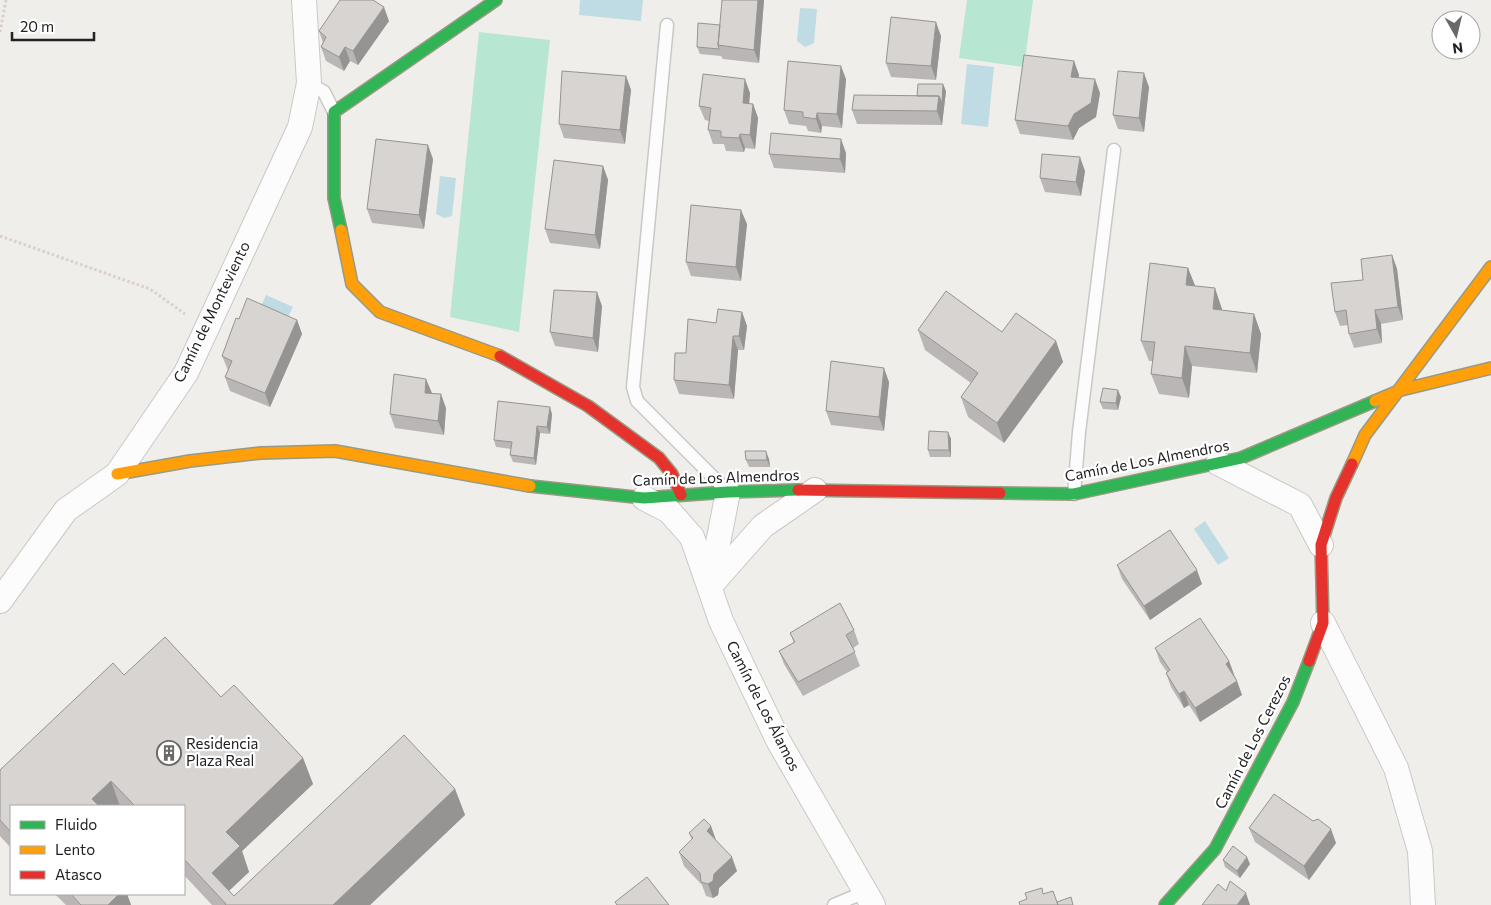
<svg xmlns="http://www.w3.org/2000/svg" width="1491" height="905" font-family="Commissioner,sans-serif">
	<style>
		.pitch { fill: #b7e6d2 }
		.water { fill: #bfdbe3 }
		.lines { fill: none; stroke-linecap: round; stroke-linejoin: round }
		.lane-casing { stroke: #c9c8c7; stroke-width: 15 }
		.street-casing { stroke: #c9c8c7; stroke-width: 26 }
		.fast-casing { stroke: #999a82; stroke-width: 14 }
		.slow-casing { stroke: #999a82; stroke-width: 14 }
		.jam-casing { stroke: #999a82; stroke-width: 14 }
		.path { stroke: #dccecd; stroke-width: 3; stroke-dasharray: 2.5 2.5; stroke-linecap: butt }
		.lane { stroke: #fdfcfc; stroke-width: 12 }
		.street { stroke: #fdfcfc; stroke-width: 24 }
		.fast { stroke: #30b455; stroke-width: 11 }
		.slow { stroke: #ff9f0a; stroke-width: 11 }
		.jam { stroke: #e5322d; stroke-width: 11 }
		.wall { fill: #b9b6b5 }
		.shaded-wall { fill: #969493 }
		.building { fill: #d7d4d2; stroke: #969493 }
		.labels { text-anchor: middle; stroke-width: 4.5; stroke-linejoin: round; paint-order: stroke }
		.street-label { font-size: 15px; fill: #222; stroke: #fff }
		.poi-label { font-size: 15px; fill: #222; stroke: #fff; text-anchor: start }
	</style>
	<rect width="100%" height="100%" fill="#f0eeeb"/>
	<path class="pitch" d="M967 0H1033L1024 67 959 58Z
		M479 32 550 40 519 332 450 317Z"/>
	<path class="water" d="M580 0H643L641 21 579 15Z
		M800 8 817 9 814 43 805 47 797 41Z
		M967 64 994 67 988 127 961 124Z
		M440 176 456 178 452 216 444 218 436 214Z
		M266 295 293 307 286 321 259 310Z
		M1205 521 1229 558 1218 565 1194 529Z"/>
	<g class="lines">
		<defs>
			<path id="lane" d="M667 25 633 387 637 401 726 490
				M309 83 324 92 334 112
				M1074 494 1079 432 1114 150
				M834 905 865 892"/>
			<path id="street" d="M1218 463 1300 505 1321 545
				M644 498 669 511 692 537 721 621 779 742 873 905
				M710 584 728 492
				M710 586 763 526 815 490
				M0 601 66 510 117 474 186 373 300 127 309 83 304 0
				M1323 623 1396 768 1420 851 1423 905"/>
			<path id="fast" d="M341 230 334 198V112L496 0
				M530 486 644 498 728 492 798 490
				M1000 493 1074 494 1241 458 1375 401
				M1165 905 1215 849 1293 702 1309 661"/>
			<path id="slow" d="M341 230 352 284 380 312 500 356
				M1375 401 1401 390 1491 368
				M1352 464 1365 435 1491 267
				M117 474 190 461 261 453 335 451 530 486"/>
			<path id="jam" d="M500 356 588 406 659 458 672 474 681 495
				M798 490 1000 493
				M1309 661 1323 623 1321 545 1336 498 1352 464"/>
		</defs>
		<use href="#lane" class="lane-casing"/>
		<use href="#street" class="street-casing"/>
		<use href="#fast" class="fast-casing"/>
		<use href="#slow" class="slow-casing"/>
		<use href="#jam" class="jam-casing"/>
		<path class="path" d="M0 32 6 0
			M0 236 150 289 185 314"/>
		<use href="#lane" class="lane"/>
		<use href="#street" class="street"/>
		<use href="#fast" class="fast"/>
		<use href="#slow" class="slow"/>
		<use href="#jam" class="jam"/>
	</g>
	<path class="wall" d="M764 0 759 63 723 59 721 56 700 54 697 47 720 25Z
		M389 21 358 65 350 61 344 71 326 61 321 47 323 43 319 31Z
		M941 36 936 80 891 77 886 63Z
		M1074 61 1079 75 1078 77 1100 93 1096 117 1079 128 1073 140 1020 134 1015 120Z
		M626 76 631 90 625 144 564 138 559 124Z
		M846 79 842 128 822 126 821 133 808 131 806 126 789 124 784 110Z
		M1149 87 1144 132 1118 129 1113 115Z
		M946 91 942 125 857 124 852 110 917 96Z
		M750 93 749 104H753L758 118 755 149 745 148 744 152 726 151 724 144H713L708 130 709 121 705 120 699 106Z
		M846 153 845 173 774 168 769 154Z
		M433 159 424 229 372 223 367 209Z
		M603 166 608 180 600 249 550 243 545 229Z
		M1085 171 1081 196 1045 192 1040 178Z
		M747 224 741 281 691 276 686 262Z
		M1392 255 1397 269 1403 320 1381 324 1382 343 1354 348 1349 334 1348 325 1340 326 1335 312 1363 280Z
		M1188 268 1195 286 1222 309V310L1254 314 1261 334 1257 373 1192 366 1189 398 1159 394 1151 374 1153 361H1149L1141 341Z
		M602 306 598 352 555 346 550 332Z
		M742 312 747 326 744 350H738L734 399 679 394 674 380 686 353Z
		M239 319 297 320 302 334 270 407 230 391 225 377 228 370 222 356Z
		M918 330 1002 332 1056 341 1063 362 1004 443 968 417 961 397 971 383 925 350Z
		M889 382 884 431 831 425 826 411Z
		M1121 397 1118 410 1103 409 1100 402Z
		M446 408 444 435 395 428 390 414Z
		M552 414 550 434 540 433 536 465 513 462 510 455 511 449 496 447 494 440Z
		M948 432 951 439V457H930L928 450Z
		M769 459 770 467H749L746 460Z
		M1117 565 1202 584 1150 620 1122 579Z
		M854 630 859 644 853 648 860 666 803 696 784 664 779 651 794 643 790 633Z
		M1155 648 1229 661 1242 695 1200 722 1189 705 1184 708 1171 687 1166 673 1167 672 1160 662Z
		M124 675 221 697 303 758 313 784 242 851 249 872 229 891 234 896 455 789 465 815 370 905H212L184 875V806H11V848L0 836V770Z
		M1249 828 1336 843 1309 880 1255 842Z
		M689 833 716 840 737 871 719 888 718 895 713 898 706 896 702 885 684 866 679 852 692 840Z
		M1223 860 1250 864 1240 878 1225 867Z
		M55 894H127L131 905H66Z"/>
	<path class="shaded-wall" d="M758 0H764L759 63 754 50Z
		M384 7 389 21 358 65 353 51Z
		M936 22 941 36 936 80 931 66Z
		M345 47 350 61 344 71 339 57Z
		M1074 61 1079 75 1076 91 1071 77Z
		M841 66 846 79 842 128 837 114Z
		M1144 73 1149 87 1144 132 1139 118Z
		M626 76 631 90 625 144 620 130Z
		M745 79 750 93 748 116 743 103Z
		M1095 79 1100 93 1096 117 1079 128 1073 140 1068 126 1074 114Z
		M943 84 946 91 942 125 937 111 939 96Z
		M753 104 758 118 755 149 750 135Z
		M817 113 822 126 821 133 816 119Z
		M740 134 745 148 744 152 739 138Z
		M841 139 846 153 845 173 840 159Z
		M428 145 433 159 424 229 419 215Z
		M1080 157 1085 171 1081 196 1076 182Z
		M603 166 608 180 600 249 595 235Z
		M741 210 747 224 741 281 736 267Z
		M1392 255 1397 269 1403 320 1398 307Z
		M1188 268 1196 288 1186 285Z
		M1215 288 1222 309 1220 329 1213 309Z
		M597 292 602 306 598 352 593 338Z
		M1375 310 1381 324 1382 343 1377 329Z
		M742 312 747 326 744 350 739 336Z
		M1254 314 1261 334 1257 373 1250 353Z
		M297 320 302 334 270 407 265 393Z
		M733 336 738 350 734 399 729 385Z
		M1056 341 1063 362 1004 443 997 423Z
		M1185 346 1192 366 1189 398 1182 378Z
		M884 368 889 382 884 431 879 417Z
		M426 379 432 393 430 407 425 393Z
		M1118 390 1121 397 1118 410 1116 403Z
		M441 394 446 408 444 435 438 421Z
		M550 407 552 414 550 434 547 427Z
		M537 426 540 433 536 465 534 458Z
		M948 432 951 439V457L949 450Z
		M766 451 769 459 770 467 767 460Z
		M1197 570 1202 584 1150 620 1144 606Z
		M1229 661 1234 675 1226 664Z
		M1237 681 1242 695 1200 722 1195 708Z
		M1184 691 1189 705 1184 708 1179 694Z
		M303 758 313 784 242 851 249 872 221 898 212 873 226 832Z
		M111 781 120 806H95L92 799Z
		M455 789 465 815 370 905H333Z
		M711 826 716 840 707 831Z
		M1331 829 1336 843 1309 880 1304 866Z
		M732 857 737 871 719 888 718 895 713 898 708 884 714 874Z
		M1247 857 1250 864 1240 878 1237 871Z
		M1246 893 1250 905H1237Z
		M118 894H127L131 905H108Z"/>
	<path class="building" d="M340 0H373L384 7 353 51 345 47 339 57 321 47 326 37 319 31Z
		M722 0H758L754 50 718 45Z
		M891 17 936 22 931 66 886 63Z
		M698 23 720 25 718 45 719 49 697 47Z
		M1024 55 1074 61 1071 77 1095 79 1091 103 1074 114 1068 126 1015 120Z
		M788 61 841 66 837 114 817 113 816 119 803 117V112L784 110Z
		M562 71 626 76 620 130 559 124Z
		M1118 71 1144 73 1139 118 1113 115Z
		M703 74 745 79 743 103 753 104 750 135 740 134 739 138 721 137V131L708 130 711 108 699 106Z
		M918 84H943L942 103 939 96H917Z
		M854 95 939 96 937 111 852 110Z
		M771 133 841 139 840 159 769 154Z
		M376 139 428 145 419 215 367 209Z
		M1042 154 1080 157 1076 182 1040 178Z
		M554 160 603 166 595 235 545 229Z
		M691 205 741 210 736 267 686 262Z
		M1392 255 1398 307 1375 310 1377 329 1349 334 1346 310 1335 312 1331 283 1363 280 1361 259Z
		M1150 263 1188 268 1186 285 1215 288 1213 309 1254 314 1250 353 1185 346 1182 378 1151 374 1155 342 1141 341Z
		M554 290 597 292 593 338 550 332Z
		M946 291 1002 332 1016 313 1056 341 997 423 961 397 978 373 918 330Z
		M247 298 297 320 265 393 225 377 232 361 222 356 236 318 239 319Z
		M718 309 742 312 739 336H733L729 385 674 380 675 353H686L688 319 716 323Z
		M831 361 884 368 879 417 826 411Z
		M394 374 426 379 425 393 441 394 438 421 390 414Z
		M1103 388 1118 390 1116 403 1100 402Z
		M498 401 550 407 547 427 537 426 534 458 510 455 512 442 494 440Z
		M929 431 948 432 949 450H928Z
		M745 451H766L767 460H746Z
		M1170 530 1197 570 1144 606 1117 565Z
		M840 603 854 630 846 635 855 652 798 682 779 651 795 642 790 633Z
		M1200 618 1229 661 1226 664 1237 681 1195 708 1184 691 1179 694 1166 673 1170 670 1155 648Z
		M165 637 221 697 234 685 303 758 226 832 240 846 212 873 234 896 404 735 455 789 333 905H225L226 904 184 859V806H135L111 781 92 799 99 806H11V832L0 820V770L113 663 124 675Z
		M1274 794 1313 821 1318 819 1331 829 1304 866 1249 828Z
		M704 819 711 826 707 831 732 857 714 874 713 881 708 884 701 882 700 873 679 852 693 838 689 833Z
		M1233 846 1247 857 1237 871 1223 860Z
		M647 877 669 905H617L615 902Z
		M1230 881 1246 893 1237 905H1202L1218 884 1226 891Z
		M1042 888 1043 894 1053 891 1058 905H1020L1019 902 1027 899 1025 893Z
		M71 894H119L108 905H81Z
		M1071 897 1073 905H1058L1057 902Z"/>
	<defs>
		<symbol id="building-ring" viewBox="-11 -11 22 22"><circle r="9.5" fill="#fff" stroke="#6a6968" stroke-width="1.5"/><path d="M-4-6H4V6H1V3H-1V6H-4ZM-2.5-4.3h1.7v1.8h-1.7ZM.8-4.3h1.7v1.8H.8ZM-2.5-1h1.7V.8h-1.7ZM.8-1h1.7V.8H.8Z" fill="#6a6968"/></symbol>
	</defs>
	<g fill-rule="evenodd">
		<use href="#building-ring" x="155" y="739" width="28" height="28"/>
	</g>
	<g class="labels">
		<g class="street-label">
			<text transform="translate(212 312) rotate(-64)" y="5">Camín de Monteviento</text>
			<text transform="translate(1147 461) rotate(-11)" y="5">Camín de Los Almendros</text>
			<text transform="translate(716 478) rotate(-2)" y="5">Camín de Los Almendros</text>
			<text transform="translate(763 706) rotate(63)" y="5">Camín de Los Álamos</text>
			<text transform="translate(1253 742) rotate(-63)" y="5">Camín de Los Cerezos</text>
		</g>
		<g class="poi-label">
			<text x="186" y="749">Residencia<tspan x="186" dy="17">Plaza Real</tspan></text>
		</g>
	</g>
	<rect x="10" y="805" width="175" height="90" fill="#ffffff" stroke="#a7a7a7"/>
	<rect x="20" y="821" width="25" height="8" fill="#30b455" stroke="#a7a7a7"/>
	<text x="55" y="830" font-size="15" fill="#222222">Fluido</text>
	<rect x="20" y="846" width="25" height="8" fill="#ff9f0a" stroke="#a7a7a7"/>
	<text x="55" y="855" font-size="15" fill="#222222">Lento</text>
	<rect x="20" y="871" width="25" height="8" fill="#e5322d" stroke="#a7a7a7"/>
	<text x="55" y="880" font-size="15" fill="#222222">Atasco</text>
	<g transform="translate(1456 35) rotate(172)"><circle r="24" fill="#ffffff" stroke="#a7a7a7"/>
	<path d="M0-4L9 19L0 12L-9 19Z" fill="#6a6968"/>
	<text y="-8" font-size="14" font-weight="bold" text-anchor="middle" fill="#222222">N</text>
	</g>
	<path d="M12 32v8h82v-8" fill="none" stroke="#222222" stroke-width="2.5"/>
	<text x="20" y="32" font-size="15" fill="#222222" stroke="#ffffff" stroke-width="4" paint-order="stroke">20 m</text>
</svg>
